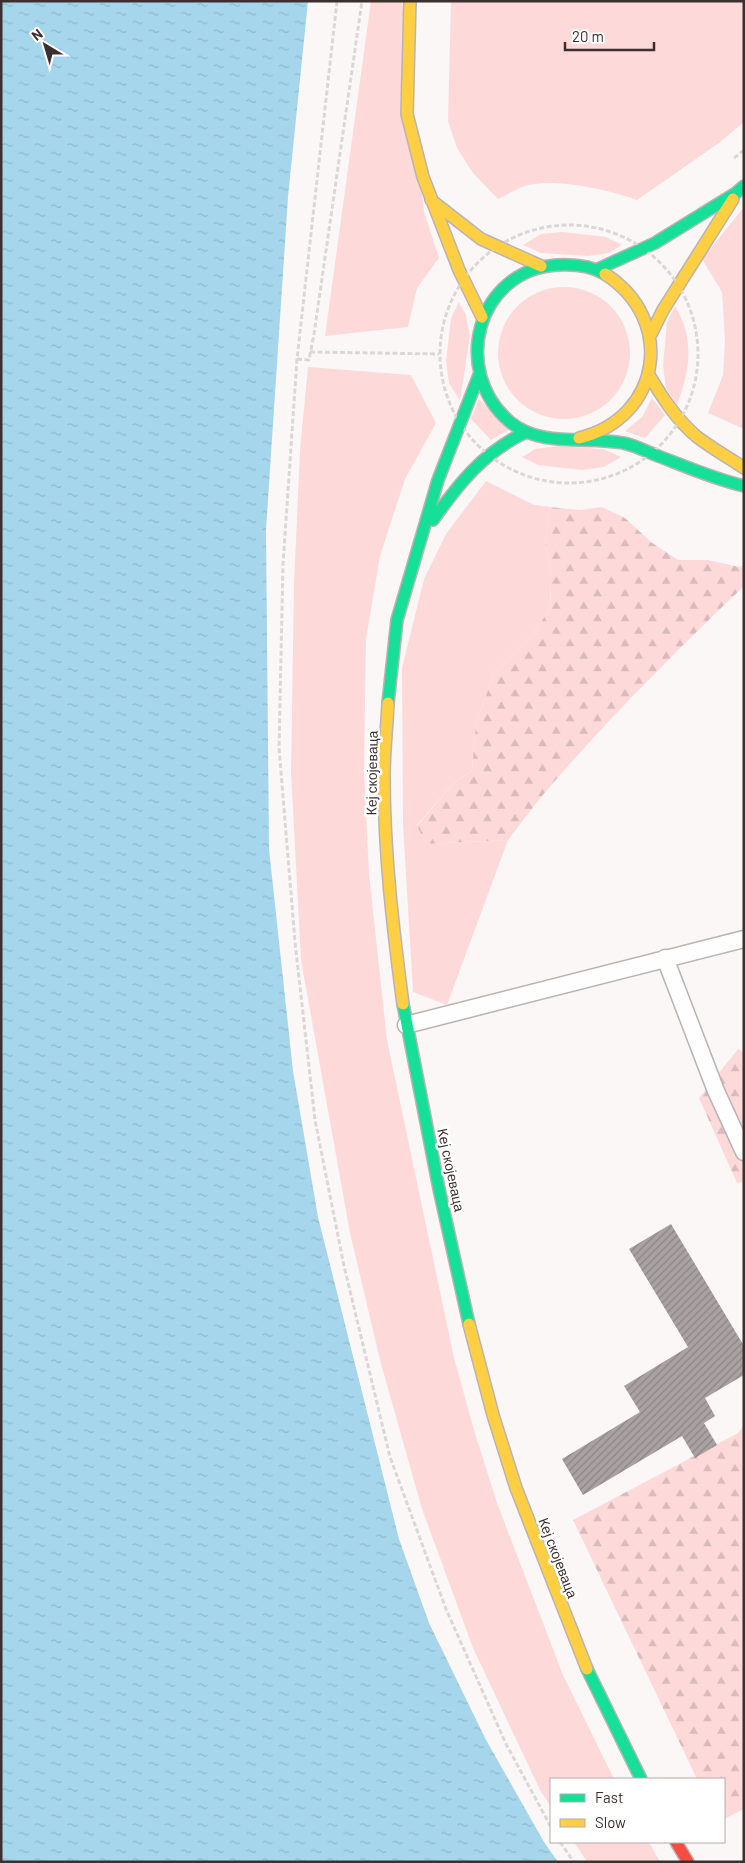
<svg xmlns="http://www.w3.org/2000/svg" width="745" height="1863" font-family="Barlow,sans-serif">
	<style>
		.green { fill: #fddad9 }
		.forest { fill: url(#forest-firs) }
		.water { fill: url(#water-ripples) }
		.building { fill: url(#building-hatch) }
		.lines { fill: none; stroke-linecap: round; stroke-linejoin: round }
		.lane-casing { stroke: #bbb3b3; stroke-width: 19 }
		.fast-casing { stroke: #bbb3b3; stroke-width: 14 }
		.slow-casing { stroke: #bbb3b3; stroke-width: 14 }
		.jam-casing { stroke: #bbb3b3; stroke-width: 14 }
		.path { stroke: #dbd7d7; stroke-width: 3; stroke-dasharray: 5 2.5; stroke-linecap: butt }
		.lane { stroke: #fefefe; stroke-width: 16 }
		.fast { stroke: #16e098; stroke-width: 11 }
		.slow { stroke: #ffcf43; stroke-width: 11 }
		.jam { stroke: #f24e42; stroke-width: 11 }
		.labels { text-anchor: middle; stroke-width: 5; stroke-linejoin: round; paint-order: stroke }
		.street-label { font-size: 14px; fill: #3d2f2f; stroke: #fff }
	</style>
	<defs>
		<pattern id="forest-firs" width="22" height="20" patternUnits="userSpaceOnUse" patternTransform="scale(1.25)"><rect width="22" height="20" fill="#fddad9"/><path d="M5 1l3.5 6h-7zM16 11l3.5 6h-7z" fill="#dabbbb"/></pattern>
		<pattern id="water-ripples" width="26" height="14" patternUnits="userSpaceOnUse" patternTransform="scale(1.25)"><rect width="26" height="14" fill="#a5d6ec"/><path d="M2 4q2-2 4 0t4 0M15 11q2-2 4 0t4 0" fill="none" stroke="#8fb8cb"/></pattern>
		<pattern id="building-hatch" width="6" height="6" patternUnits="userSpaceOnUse" patternTransform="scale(1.25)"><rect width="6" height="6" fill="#aaa2a2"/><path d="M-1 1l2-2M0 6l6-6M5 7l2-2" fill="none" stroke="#8c8484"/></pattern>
	</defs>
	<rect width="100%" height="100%" fill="#fbf7f7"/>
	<path class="green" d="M371 1H402L424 212 439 258 417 288 408 327 325 336Z
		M451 1H744V122L719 143 637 200C608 190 565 180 534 184 522 185 509 194 498 199L473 173 457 148 448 121Z
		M744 207V429L708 413 723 375 725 341 722 292 702 259Z
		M563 232 606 237 622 245 609 253 588 256 541 253 523 245 541 234Z
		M498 353a66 66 0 1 1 132 0a66 66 0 1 1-132 0Z
		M459 302 466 315 470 336 460 401 449 383 446 361 451 318Z
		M675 306C695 339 690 371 677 405L666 388 663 366 667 322Z
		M308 367 411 375 436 423 405 479 380 556 366 639 364 770 369 874 387 1040 454 1358 474 1430 497 1503 563 1675 614 1779H551V1807L540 1790 473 1648 422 1509 380 1360 350 1233 301 960 291 772 294 584 300 450Z
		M652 398 665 415 645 438 625 431 642 417Z
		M479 399 510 429 491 440 471 419Z
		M557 446 603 449 621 457 604 467 582 470 538 465 522 457 535 449Z
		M486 481 534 505 550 507 545 540 551 575 550 609 532 635 494 673 476 724 472 770 453 784 417 825 426 844 508 840 447 1005 413 992 403 824 402 668 424 579 446 534Z
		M574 1842H649L660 1862H587Z"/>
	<path class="forest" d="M550 507 580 510 602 507 625 518 651 542 678 560H708L739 567 744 565V586C678 649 613 714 553 783 537 801 523 821 508 840L426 844 417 826 453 784 472 770 476 724 494 673 532 635 550 609 551 575 545 540Z
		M738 1049 744 1052V1182L737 1183 699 1098Z
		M744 1425V1809L724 1819V1779H697L573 1520 738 1433Z"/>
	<path class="water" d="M1 1H308L288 197 266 530 269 849 293 1071 318 1217 399 1539 429 1623 485 1738 544 1842 558 1862H1Z"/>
	<path class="building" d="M671 1224 744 1346V1375L705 1398 715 1416 704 1423 717 1445 695 1458 682 1436 583 1495 562 1459 640 1412 624 1386 688 1347 629 1249Z"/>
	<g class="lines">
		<defs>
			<path id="lane" d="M665 958 716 1091 744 1152
				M406 1025 744 939"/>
			<path id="fast" d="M598 269 655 243 736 193 744 186
				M605 274C590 265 574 264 557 265 477 270 450 371 510 422 541 448 587 436 623 443 635 445 647 452 658 456 687 467 714 479 744 486
				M433 520C460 482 483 453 526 432
				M388 703 397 620 438 480 479 375
				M403 1004 439 1189 469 1324
				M587 1669 641 1779"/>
			<path id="slow" d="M410 1 407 114 423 177 459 270 482 317
				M431 200 481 239 541 266
				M651 334 663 310 733 199
				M649 375C662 397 676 419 696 436 711 448 728 457 744 468
				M579 438C662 418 676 319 605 274
				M388 703C387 727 384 752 384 776 384 852 393 929 403 1004
				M469 1324 493 1415 516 1488 587 1669"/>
			<path id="jam" d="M676 1842 688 1862"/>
		</defs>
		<use href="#lane" class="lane-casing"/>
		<use href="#fast" class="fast-casing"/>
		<use href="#slow" class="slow-casing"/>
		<use href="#jam" class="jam-casing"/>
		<path class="path" d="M337 1 297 359 283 564 279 748 295 942 315 1120 344 1266 390 1457 446 1609 506 1744 551 1827
			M734 158 744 150
			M440 354a129 129 0 1 1 258 0a129 129 0 1 1-258 0Z
			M310 352 439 354
			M297 359 309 360 314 334 362 1
			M560 1842 574 1862"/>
		<use href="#lane" class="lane"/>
		<use href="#fast" class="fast"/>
		<use href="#slow" class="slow"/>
		<use href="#jam" class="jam"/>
	</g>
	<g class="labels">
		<g class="street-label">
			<text transform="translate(372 773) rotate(-89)" y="5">Кеј скојеваца</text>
			<text transform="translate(451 1170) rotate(78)" y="5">Кеј скојеваца</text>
			<text transform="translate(558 1558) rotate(69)" y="5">Кеј скојеваца</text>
		</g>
	</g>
	<rect width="745" height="1863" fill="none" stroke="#3d2f2f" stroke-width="5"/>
	<rect x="550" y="1778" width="175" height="65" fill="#ffffff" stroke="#b1acac"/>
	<rect x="560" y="1794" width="25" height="8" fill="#16e098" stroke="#b1acac"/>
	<text x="595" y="1803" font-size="15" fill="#3d2f2f">Fast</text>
	<rect x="560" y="1819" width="25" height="8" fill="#ffcf43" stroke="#b1acac"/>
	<text x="595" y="1828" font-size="15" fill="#3d2f2f">Slow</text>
	<g transform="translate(45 45) rotate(322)" stroke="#ffffff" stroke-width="4" paint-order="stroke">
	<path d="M0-4L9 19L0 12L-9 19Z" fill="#3d2f2f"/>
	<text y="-8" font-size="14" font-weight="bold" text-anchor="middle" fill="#3d2f2f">N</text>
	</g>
	<path d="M565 42v8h89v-8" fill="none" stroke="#3d2f2f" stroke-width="2.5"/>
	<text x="572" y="42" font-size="15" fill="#3d2f2f" stroke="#ffffff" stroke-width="4" paint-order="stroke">20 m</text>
</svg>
